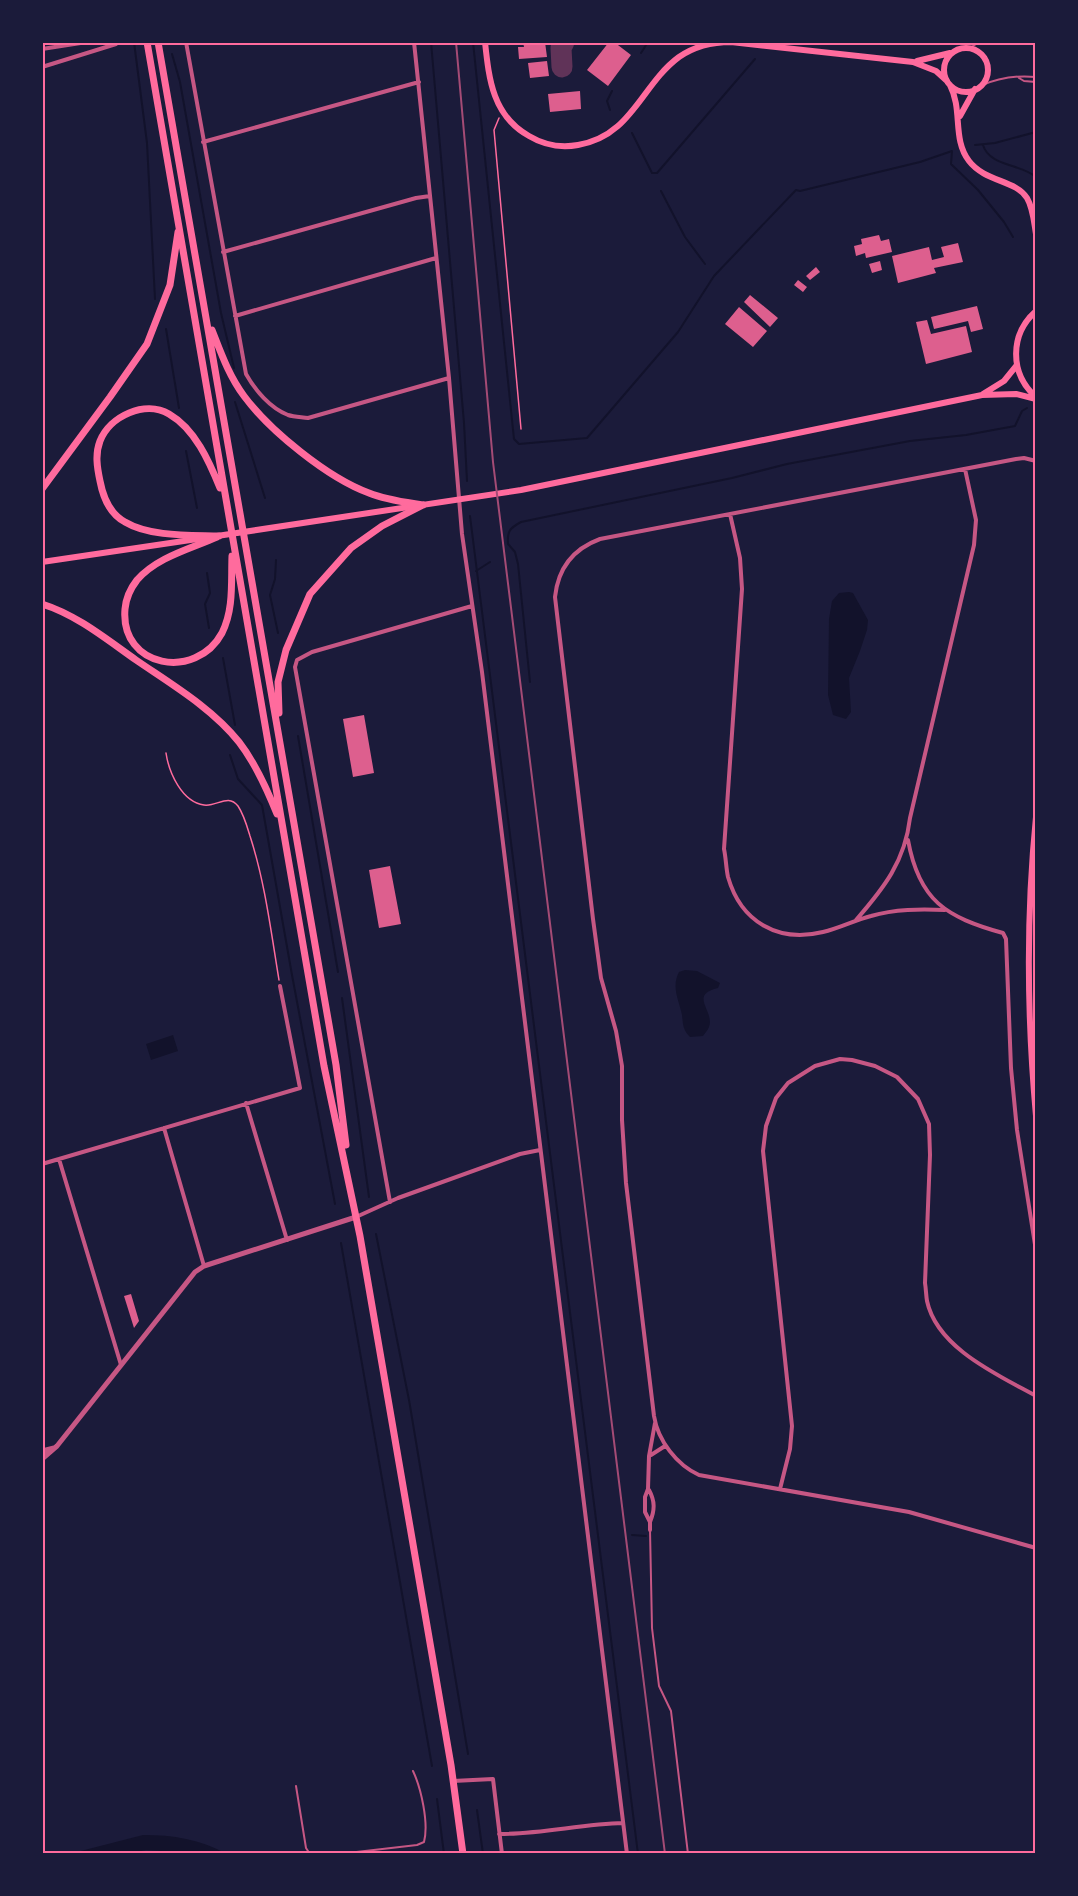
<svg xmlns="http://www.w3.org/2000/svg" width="1078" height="1896" font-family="'Source Sans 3',sans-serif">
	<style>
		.water { fill: #12122b }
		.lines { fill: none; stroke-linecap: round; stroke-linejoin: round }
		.stream { stroke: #12122b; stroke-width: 2 }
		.taxiway { stroke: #603358; stroke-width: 21 }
		.building { fill: #dd5f8e }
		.path { stroke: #ff6b9d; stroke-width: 1.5 }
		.service { stroke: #c65784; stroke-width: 2 }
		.minor { stroke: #c65784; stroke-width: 4 }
		.tertiary { stroke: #c65784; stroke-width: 5 }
		.secondary { stroke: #ff6b9d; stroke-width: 6 }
		.primary { stroke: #ff6b9d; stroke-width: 7 }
		.rail { stroke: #a44b75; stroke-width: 2 }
		.neatline { fill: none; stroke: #ff6b9d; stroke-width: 2 }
	</style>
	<rect width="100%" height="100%" fill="#1b1b3a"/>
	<path class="water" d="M849 592 853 593 868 620 867 630 860 651 849 678 851 712 846 719 833 715 828 695 829 619 832 601 839 593Z
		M685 970 697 971 720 983 718 988C688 995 715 1011 709 1027 708 1030 705 1033 703 1036L690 1037C683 1030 683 1025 682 1015 679 1000 671 987 679 972Z
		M173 1035 178 1051 151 1060 146 1044Z
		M143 1835C173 1835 200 1839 227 1854H184L177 1852 146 1850 126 1854H69Z"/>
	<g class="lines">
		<path class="stream" d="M134 42 147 143 155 299
			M431 42 464 423 467 481
			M473 42 512 420 514 439 519 444 587 438 678 332 714 276 796 190 800 191 920 162 952 151 951 164 978 190 1004 222 1013 237
			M641 53 648 42
			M172 54 180 82 221 313 234 368
			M610 110 607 101 612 91
			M632 133 652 173H657L755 59
			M975 145 995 143 1036 132
			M983 145C989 166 1021 164 1036 177
			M661 191 685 237 705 264
			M166 329 179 408
			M235 402 265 498
			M186 451 197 508
			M470 516 638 1854
			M276 560 275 579 270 595 278 633
			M476 571 490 562
			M207 573 210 593 205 604 209 628
			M223 658 235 725
			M530 682 518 564 515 552 508 544C507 531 510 528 521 522L732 478 787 464 910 441 966 435 1015 426 1022 411 1027 408
			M298 736 338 972
			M230 755 238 779 262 805 292 975 335 1204
			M342 998 369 1197
			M376 1234 409 1400 468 1754
			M341 1243 432 1766
			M632 1535 646 1536
			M437 1799 444 1854
			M477 1810 483 1854"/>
		<path class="taxiway" d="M562 67 561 48 564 42"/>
	</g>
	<path class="building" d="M523 42H545L547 57 519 59 518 47H524Z
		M609 42H614L631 55 608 86 587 70Z
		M547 61 549 76 530 78 528 63Z
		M580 91 581 109 550 112 548 94Z
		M879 235 881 241 889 239 892 252 866 258 865 253 856 256 854 246 862 244 861 239Z
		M958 243 963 262 934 268 936 273 898 283 892 256 929 247 932 260 944 257 941 247Z
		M880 261 882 270 872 273 869 264Z
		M816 267 820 272 810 280 806 276Z
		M798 280 807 287 803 292 794 285Z
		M750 295 778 318 770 327 744 302Z
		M977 306 983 329 971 332 968 321 934 329 931 317Z
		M739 307 767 331 753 347 725 324Z
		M927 320 931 334 966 326 972 352 926 364 916 322Z
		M364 715 374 773 353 777 343 719Z
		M390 866 401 924 379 928 369 870Z
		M131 1294 139 1321 134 1328 124 1296Z"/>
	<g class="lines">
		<path class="path" d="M499 118 494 130 521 429
			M166 753C169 773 182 802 204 805 217 807 228 793 238 806 244 815 247 826 250 836 265 882 271 932 279 980"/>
		<path class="service" d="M970 48 979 42
			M1019 78 1024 81 1036 82
			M980 86C998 78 1017 75 1036 77
			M650 1530 652 1628 659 1686 671 1711 688 1854
			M296 1786 306 1848 310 1854
			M339 1854 417 1845 424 1842C429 1823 421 1788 413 1771"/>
		<path class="minor" d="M186 42 246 374C255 390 270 408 288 415 294 417 301 417 308 418L449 378
			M414 42 449 378 462 534 482 672 627 1854
			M42 49 87 42
			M42 67 116 44V42
			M203 142 419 82
			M223 252 416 198 430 196
			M235 316 436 258
			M1036 461 1024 458 1016 459 600 539C573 549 558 568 555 597L593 919 601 978 616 1031 622 1066V1120L626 1183 654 1416C658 1441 677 1465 699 1475L909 1512 1036 1548
			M730 514 740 558 742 589 724 849C726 858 726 868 728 877 741 922 778 943 823 932 840 928 855 920 871 916 895 909 920 909 945 910
			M908 840C919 901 946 917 1003 933L1006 939 1011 1068 1017 1130 1036 1251
			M856 920C884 888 905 861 910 818L974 545 976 520 965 469
			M246 1103 287 1240
			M164 1128 204 1266
			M59 1159 121 1365
			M42 1164 300 1088 280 986
			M390 1202 295 667 297 660 312 652 472 606
			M356 1217 398 1198 520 1154 540 1150
			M651 1455 665 1446
			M780 1489 790 1449 792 1426 763 1151 766 1126 776 1098 788 1083 815 1066 840 1059 852 1060 875 1066 897 1077 918 1099 929 1124 930 1155 925 1283C926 1289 926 1295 927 1301 937 1348 998 1375 1036 1396
			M649 1490C655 1501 655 1510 650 1522
			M650 1530V1522L645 1512V1497L648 1489 649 1456 655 1423
			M453 1781 493 1779 502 1854
			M499 1834C541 1834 582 1824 623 1823"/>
		<path class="tertiary" d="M42 1451 54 1448
			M42 1459 57 1446 195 1272 204 1266 356 1217"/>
		<path class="secondary" d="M485 42C489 80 493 116 529 136 544 145 561 148 578 145 632 136 641 85 679 57 695 46 712 42 731 42L913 62 936 71 947 81
			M944 70a22 22 0 1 1 44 0a22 22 0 1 1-44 0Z
			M917 61 950 53
			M950 85C963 110 952 139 969 161 985 182 1016 180 1027 198 1033 208 1034 222 1036 234
			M960 116 975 89
			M983 394 1004 381 1017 365
			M1036 397C1009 373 1010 334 1036 311
			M217 536 521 490 982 395 1016 394 1036 399
			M42 562 204 538
			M1036 817C1026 916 1027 1017 1036 1116"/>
		<path class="primary" d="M147 42 324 1066 360 1236 451 1765 463 1854
			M158 42 336 1065 346 1145
			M212 330C221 353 229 376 244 396 270 431 328 478 369 493 386 500 404 502 423 505
			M42 489 110 397 147 344 170 285 178 232
			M219 536C191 535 150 537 125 522 110 514 103 497 100 481 97 467 95 454 100 441 110 416 145 400 169 414 195 429 209 461 220 488
			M217 537C190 549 157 557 137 580 130 589 126 598 125 609 120 668 196 681 222 633 234 609 231 582 232 556
			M42 604C77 615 106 639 136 660 171 684 212 708 239 742 256 764 267 789 277 814
			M279 713 278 682 286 650 310 594 351 548 382 526 423 505"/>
		<path class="rail" d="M456 42 493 462 665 1854"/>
	</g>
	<rect width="1078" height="1896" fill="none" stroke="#1b1b3a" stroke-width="87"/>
	<rect x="44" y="44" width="990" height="1808" class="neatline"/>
</svg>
